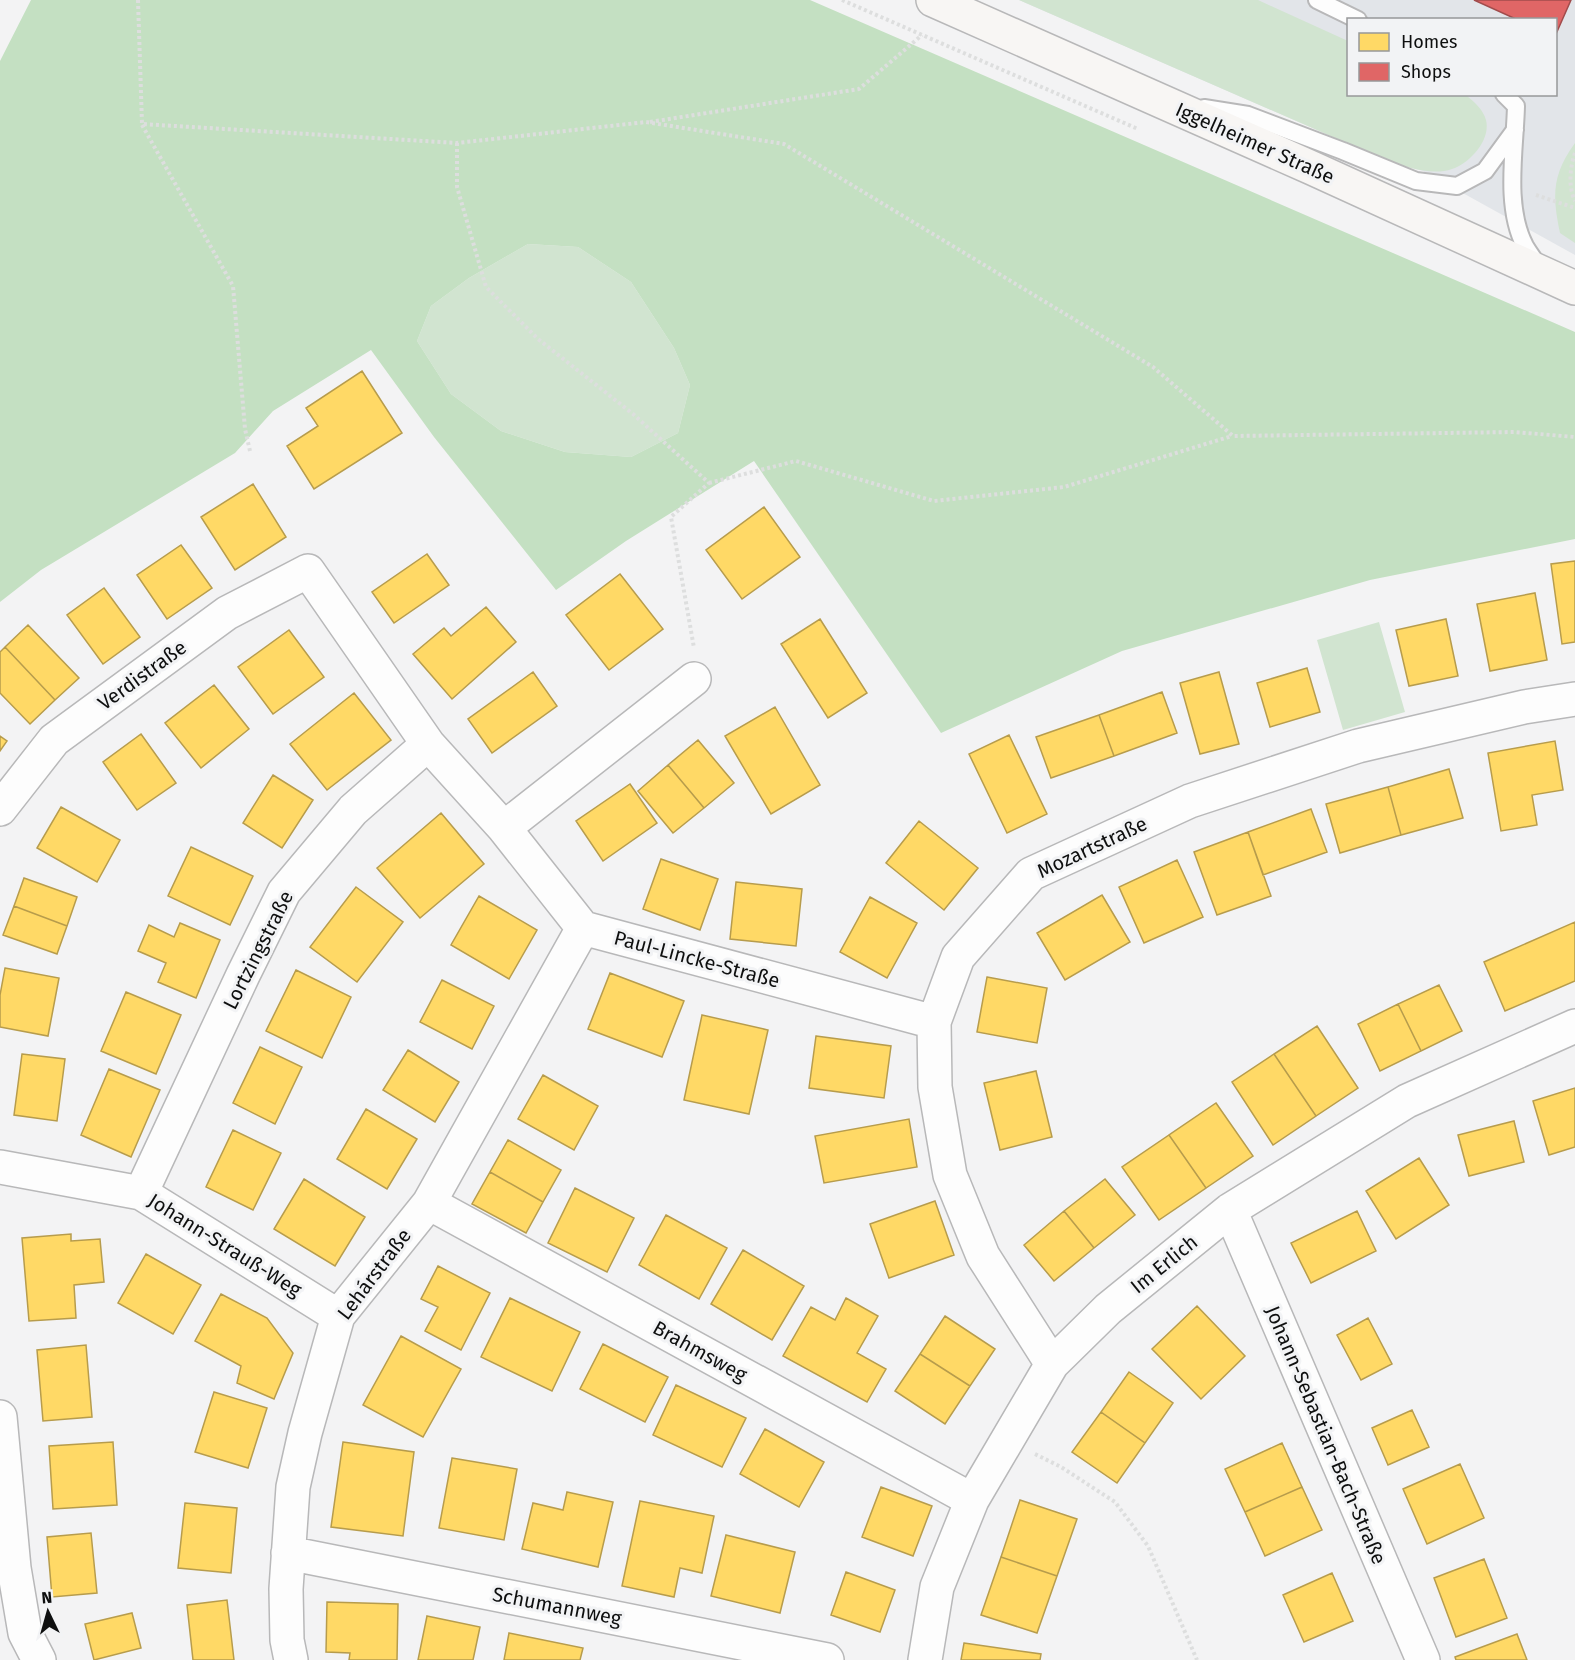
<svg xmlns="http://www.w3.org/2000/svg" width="1575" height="1660" font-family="'Fira Sans',sans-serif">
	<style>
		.built { fill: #e2e5e9; fill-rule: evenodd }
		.green { fill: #d1e4d0 }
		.forest { fill: #c4e0c2; fill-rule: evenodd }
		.homes { fill: #ffd966; stroke: #b79c4c; stroke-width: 1.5 }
		.shops { fill: #e06666; stroke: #a14c4c; stroke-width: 1.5 }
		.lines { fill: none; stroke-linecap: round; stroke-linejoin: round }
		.service-casing { stroke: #b8b8b9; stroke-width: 20 }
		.minor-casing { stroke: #b8b8b9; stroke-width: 36 }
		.secondary-casing { stroke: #b8b8b9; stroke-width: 36 }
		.path { stroke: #dddede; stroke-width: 4; stroke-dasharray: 3 3; stroke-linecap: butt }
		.service { stroke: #fdfdfd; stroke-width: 16 }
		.minor { stroke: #fdfdfd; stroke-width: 33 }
		.secondary { stroke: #f8f6f4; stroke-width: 33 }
		.labels { text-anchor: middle; stroke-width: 6; stroke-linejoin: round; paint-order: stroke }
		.street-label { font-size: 20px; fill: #0e0f0f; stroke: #f2f3f5 }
	</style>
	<rect width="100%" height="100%" fill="#f3f3f4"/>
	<path class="built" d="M1019 0H1575V255L1423 171 1388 161ZM1348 20H1556V94H1348Z"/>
	<path class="green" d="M1019 0H1258L1348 41V94L1466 95C1474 102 1483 109 1486 120 1491 140 1470 163 1452 169 1432 176 1407 167 1388 161Z
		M1575 143V243L1560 233C1552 195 1552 175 1575 143Z
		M528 244 578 247 631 282 674 348 690 385 678 433 631 457 565 452 501 431 451 394 417 341 431 306 469 278Z
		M1379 622 1405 712 1343 730 1317 640Z"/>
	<path class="forest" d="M31 0H810L1575 332V539L1370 580 1122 651 941 733 754 461 626 541 556 590 434 437 371 350 273 411 235 453 41 570 0 602V61ZM528 244 578 247 631 282 674 348 690 385 678 433 631 457 565 452 501 431 451 394 417 341 431 306 469 278Z"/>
	<path class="homes" d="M362 371 402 433 314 489 287 446 318 426 306 408Z
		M253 484 286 537 235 570 201 517Z
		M764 507 800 557 742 599 706 550Z
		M181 545 212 588 167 619 137 575Z
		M427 554 449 585 394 623 372 592Z
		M1575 561V642L1562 644 1551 564Z
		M620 574 663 629 609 670 566 615Z
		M104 588 140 637 103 664 67 615Z
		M1535 593 1547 660 1490 671 1477 604Z
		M486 607 516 642 452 699 413 654 444 628 451 636Z
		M820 619 867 693 828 718 781 644Z
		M1446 619 1458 676 1409 686 1396 630Z
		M28 625 79 678 55 700 5 647Z
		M289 630 324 677 273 714 238 667Z
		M5 647 55 700 30 724 0 693V652Z
		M1307 668 1320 712 1270 727 1257 683Z
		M533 672 557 706 492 753 468 719Z
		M1219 672 1239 744 1200 754 1180 683Z
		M214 685 249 729 201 768 165 723Z
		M1162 692 1177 733 1114 756 1099 715Z
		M354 693 391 740 327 790 290 744Z
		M775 707 820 785 771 814 725 736Z
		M1099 715 1114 756 1051 778 1036 737Z
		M141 734 176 783 137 810 103 762Z
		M1009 735 1047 814 1007 833 969 754Z
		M0 736 7 741 0 751Z
		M698 740 734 783 704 808 668 765Z
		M1555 741 1563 790 1532 795 1537 825 1501 831 1488 753Z
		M668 765 704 808 673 833 638 791Z
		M1449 769 1463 818 1401 835 1388 787Z
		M273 775 313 800 282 848 243 823Z
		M630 784 657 823 603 861 576 821Z
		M1388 787 1401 835 1340 853 1326 804Z
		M61 807 120 840 97 882 37 848Z
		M1311 809 1327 852 1263 875 1248 832Z
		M441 813 484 864 420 918 377 868Z
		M919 821 978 868 944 910 886 863Z
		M1248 832 1271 896 1217 915 1194 852Z
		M191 847 253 876 230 925 168 896Z
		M661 859 718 879 700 930 643 909Z
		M1177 860 1203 917 1144 943 1119 887Z
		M24 878 77 897 67 926 14 906Z
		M736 882 802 889 796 946 730 939Z
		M356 887 403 922 357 982 310 947Z
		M1102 895 1130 942 1065 980 1037 933Z
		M479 896 537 930 509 979 451 945Z
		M870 897 917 923 887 978 840 952Z
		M14 906 67 926 57 954 3 935Z
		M1575 922V981L1505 1011 1484 962Z
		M180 923 220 940 196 998 158 982 166 963 138 951 149 925 174 937Z
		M5 968 59 978 48 1036 0 1027V995Z
		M296 970 351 997 322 1058 266 1031Z
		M610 973 684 1001 662 1057 588 1029Z
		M987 977 1047 988 1037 1043 977 1032Z
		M442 980 494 1006 472 1049 420 1022Z
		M1439 985 1462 1031 1421 1051 1398 1004Z
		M126 992 181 1015 156 1074 101 1051Z
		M1398 1004 1421 1051 1380 1071 1358 1024Z
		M702 1015 768 1030 749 1114 684 1100Z
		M1317 1026 1358 1088 1316 1116 1274 1054Z
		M816 1036 891 1046 884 1098 809 1088Z
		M260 1047 302 1067 275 1124 233 1103Z
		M408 1050 459 1082 435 1122 383 1090Z
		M22 1054 65 1059 57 1121 14 1115Z
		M1274 1054 1316 1116 1273 1145 1232 1082Z
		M109 1069 160 1090 131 1157 81 1135Z
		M1036 1071 1052 1137 1000 1150 984 1083Z
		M543 1075 598 1106 574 1150 518 1119Z
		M1575 1088V1147L1549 1155 1533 1101Z
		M1216 1103 1253 1156 1206 1188 1169 1135Z
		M366 1109 417 1139 387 1189 337 1159Z
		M909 1119 917 1167 824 1183 815 1136Z
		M1514 1121 1524 1162 1469 1176 1458 1135Z
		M233 1130 281 1153 253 1210 206 1187Z
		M1169 1135 1206 1188 1159 1220 1122 1167Z
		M508 1140 561 1170 543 1202 490 1172Z
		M1419 1158 1449 1205 1396 1239 1366 1191Z
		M490 1172 543 1202 526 1233 472 1204Z
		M304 1179 365 1217 335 1266 274 1229Z
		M1105 1179 1135 1215 1094 1248 1064 1211Z
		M575 1188 634 1218 607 1272 548 1243Z
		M935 1201 954 1255 889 1278 870 1224Z
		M1064 1211 1094 1248 1054 1281 1024 1245Z
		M1357 1211 1376 1251 1311 1283 1291 1243Z
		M666 1215 727 1248 699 1299 639 1265Z
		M71 1234V1241L100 1239 104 1282 74 1285 76 1318 29 1321 22 1238Z
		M743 1250 804 1286 772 1340 711 1304Z
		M146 1254 201 1285 173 1334 118 1303Z
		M438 1266 490 1293 461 1350 425 1331 438 1307 421 1299Z
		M221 1294 267 1318 293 1353 274 1399 237 1383 241 1366 195 1341Z
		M510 1298 580 1332 552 1391 481 1357Z
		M846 1298 878 1316 857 1353 886 1369 867 1402 783 1356 811 1307 835 1320Z
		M1197 1306 1245 1356 1201 1399 1152 1349Z
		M945 1316 995 1349 970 1386 920 1354Z
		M1368 1318 1392 1364 1361 1380 1337 1335Z
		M401 1336 461 1369 423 1437 363 1405Z
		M603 1344 668 1377 645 1422 580 1389Z
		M86 1345 92 1417 43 1421 37 1350Z
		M920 1354 970 1386 945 1424 895 1391Z
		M1129 1372 1173 1403 1145 1443 1101 1412Z
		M676 1385 746 1418 722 1467 653 1435Z
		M214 1392 267 1408 248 1468 195 1452Z
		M1412 1410 1429 1447 1388 1465 1372 1428Z
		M1101 1412 1145 1443 1117 1483 1072 1452Z
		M765 1429 824 1462 799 1507 740 1474Z
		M113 1442 117 1505 53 1509 49 1446Z
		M343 1442 414 1452 403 1536 331 1527Z
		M1282 1443 1302 1487 1245 1512 1225 1469Z
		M452 1458 517 1469 504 1540 439 1528Z
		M1460 1464 1484 1518 1427 1544 1403 1489Z
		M881 1487 932 1506 913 1556 862 1537Z
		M1302 1487 1322 1530 1265 1556 1245 1512Z
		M567 1492 613 1502 598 1567 522 1549 533 1503 563 1510Z
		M1020 1500 1077 1519 1057 1576 1001 1557Z
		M640 1501 714 1516 702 1573 680 1568 674 1597 622 1586Z
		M185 1503 237 1508 231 1573 178 1568Z
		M91 1533 97 1593 52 1597 47 1537Z
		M726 1535 795 1552 780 1613 711 1596Z
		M1001 1557 1057 1576 1037 1633 981 1615Z
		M1484 1559 1507 1618 1456 1637 1434 1578Z
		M846 1572 895 1590 880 1632 831 1615Z
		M1332 1573 1353 1621 1304 1642 1283 1595Z
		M227 1600 234 1660H193L187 1605Z
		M327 1602 398 1604 397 1660H349L350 1653 326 1652Z
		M132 1613 141 1648 94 1660 85 1624Z
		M427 1616 480 1627 473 1660H418Z
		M509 1633 583 1648 580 1660H504Z
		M1517 1634 1527 1660H1456L1455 1657Z
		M964 1643 1041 1654 1040 1660H961Z"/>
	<path class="shops" d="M1474 0H1571L1556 34V20H1518Z"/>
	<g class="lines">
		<defs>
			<path id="service" d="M1317 0 1358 20
				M1504 94 1516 106C1515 149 1504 206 1525 246 1529 253 1534 259 1538 266
				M1204 108 1248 115 1343 151 1416 181 1457 186 1485 171 1515 130"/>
			<path id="minor" d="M0 809 54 740 227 613 308 571 428 744 504 828 583 928 934 1022
				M504 828 694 679
				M0 1167 141 1193 338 1316
				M141 1193 243 975 284 892 353 810 428 744
				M429 1203 972 1500
				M1230 1210 1423 1660
				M1052 1364 983 1256 950 1175 935 1087 934 1022 958 957 1031 874 1190 801 1358 746 1524 707 1575 699
				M0 1417 14 1568 25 1633 39 1660
				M288 1553 827 1660
				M291 1660 287 1640 286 1589 293 1487 305 1433 338 1316 429 1203 583 928
				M925 1660 937 1587 972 1500 1052 1364 1108 1309 1230 1210 1407 1101 1575 1026"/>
			<path id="secondary" d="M933 0 1312 168 1575 288"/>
		</defs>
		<use href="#service" class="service-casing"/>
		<use href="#minor" class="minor-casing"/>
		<use href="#secondary" class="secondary-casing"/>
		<path class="path" d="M138 0 142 124 457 143 646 122 784 144 1153 367 1233 436 1515 432 1575 437
			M842 0 1138 129
			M650 122 859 89 922 35
			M142 125 233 286 245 429 250 451
			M457 143V187L486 287 538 339 633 414 709 483 671 517 694 648
			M1575 153C1570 167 1568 187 1575 201
			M1536 195 1575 208
			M709 483 796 461 934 501 1064 487 1232 436
			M1035 1454 1061 1467 1115 1502 1148 1546 1197 1660"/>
		<use href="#service" class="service"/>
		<use href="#minor" class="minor"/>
		<use href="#secondary" class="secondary"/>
	</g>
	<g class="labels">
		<g class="street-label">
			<text transform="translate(1255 143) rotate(24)" y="7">Iggelheimer Straße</text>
			<text transform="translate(142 675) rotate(-36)" y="7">Verdistraße</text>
			<text transform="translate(1092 847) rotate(-25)" y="7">Mozartstraße</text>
			<text transform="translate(258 950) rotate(-63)" y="7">Lortzingstraße</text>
			<text transform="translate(697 959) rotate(15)" y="7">Paul-Lincke-Straße</text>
			<text transform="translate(225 1245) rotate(32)" y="7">Johann-Strauß-Weg</text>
			<text transform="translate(1164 1264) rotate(-39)" y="7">Im Erlich</text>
			<text transform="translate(374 1274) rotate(-53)" y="7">Lehárstraße</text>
			<text transform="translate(700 1351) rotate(29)" y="7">Brahmsweg</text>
			<text transform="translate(1326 1435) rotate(67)" y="7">Johann-Sebastian-Bach-Straße</text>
			<text transform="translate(557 1606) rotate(11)" y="7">Schumannweg</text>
		</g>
	</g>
	<rect x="1347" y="18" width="210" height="78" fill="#f2f3f5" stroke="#979899" stroke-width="1.5"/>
	<rect x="1359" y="33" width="30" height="18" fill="#ffd966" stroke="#979899" stroke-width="1.5"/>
	<text x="1401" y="48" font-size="18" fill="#0e0f0f">Homes</text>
	<rect x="1359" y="63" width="30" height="18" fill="#e06666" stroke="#979899" stroke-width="1.5"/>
	<text x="1401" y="78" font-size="18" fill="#0e0f0f">Shops</text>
	<g transform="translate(48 1612) rotate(355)" stroke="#f2f3f5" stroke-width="4.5" paint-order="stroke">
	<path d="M0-4.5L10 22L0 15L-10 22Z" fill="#0e0f0f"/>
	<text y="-9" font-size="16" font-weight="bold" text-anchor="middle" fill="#0e0f0f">N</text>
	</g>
</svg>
